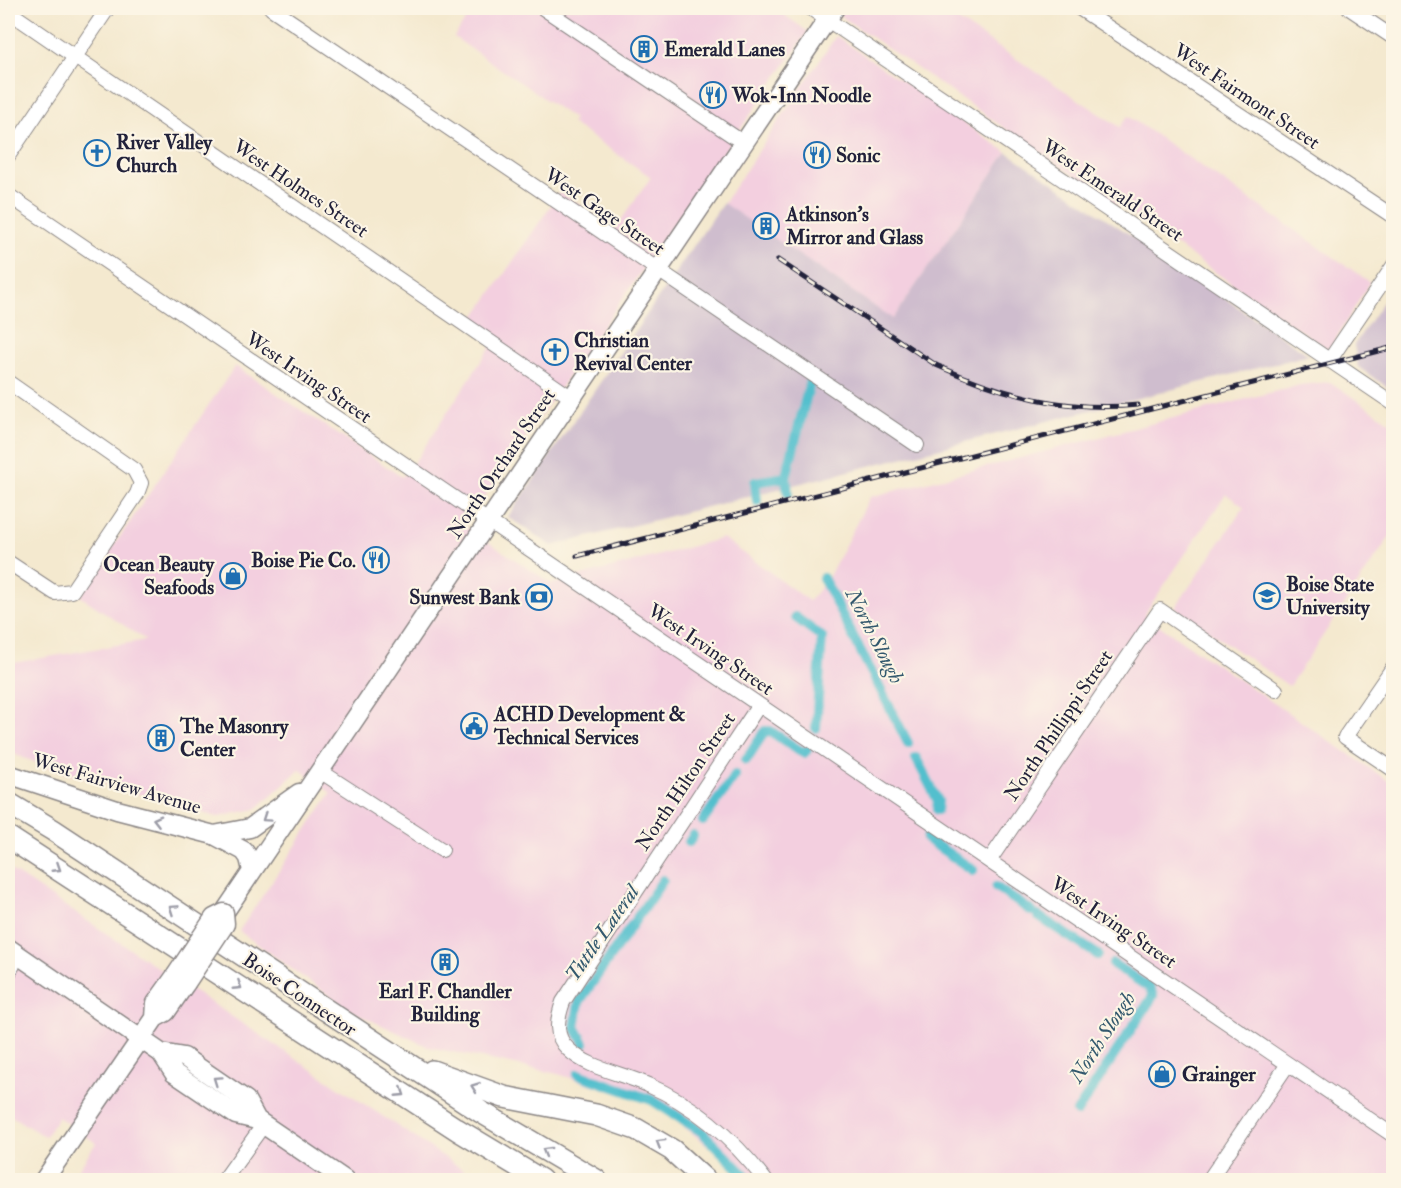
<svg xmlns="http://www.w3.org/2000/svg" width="1401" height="1188" font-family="'IM FELL Double Pica',serif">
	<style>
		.built { fill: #f3cfdf }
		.industrial { fill: #cfbdce }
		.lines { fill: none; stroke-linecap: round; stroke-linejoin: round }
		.canal { stroke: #53bfcd; stroke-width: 10 }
		.minor-casing { stroke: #8b8685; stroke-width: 16 }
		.major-casing { stroke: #8b8685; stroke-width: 21 }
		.highway-casing { stroke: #8b8685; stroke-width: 24 }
		.minor { stroke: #fff; stroke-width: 14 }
		.major { stroke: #fff; stroke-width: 18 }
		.highway { stroke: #fff; stroke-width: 21 }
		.rail-casing { stroke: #22223b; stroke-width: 5 }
		.rail { stroke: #fcf5e5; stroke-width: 3; stroke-dasharray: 9; stroke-linecap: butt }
		.major-bridge-casing { stroke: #8b8685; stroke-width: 21; stroke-linecap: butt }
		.major-bridge { stroke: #fff; stroke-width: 18 }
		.oneway { stroke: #9c9ca7 }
		.labels { text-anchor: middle; stroke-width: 4.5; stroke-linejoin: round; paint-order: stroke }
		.poi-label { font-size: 20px; font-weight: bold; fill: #22223b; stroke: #fcf5e5; text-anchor: start }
		.street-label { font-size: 20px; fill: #22223b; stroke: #fcf5e5 }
		.water-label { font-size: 21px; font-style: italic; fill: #33596e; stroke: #fcf5e5 }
	</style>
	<rect width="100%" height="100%" fill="#fcf5e5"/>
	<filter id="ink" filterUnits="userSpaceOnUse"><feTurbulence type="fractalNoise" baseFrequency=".0167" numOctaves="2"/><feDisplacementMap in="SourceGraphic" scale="12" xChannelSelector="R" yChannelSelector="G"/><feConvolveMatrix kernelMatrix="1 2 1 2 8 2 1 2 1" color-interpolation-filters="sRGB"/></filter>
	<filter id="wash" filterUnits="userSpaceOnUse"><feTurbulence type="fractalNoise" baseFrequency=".008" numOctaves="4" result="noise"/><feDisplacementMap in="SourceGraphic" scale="24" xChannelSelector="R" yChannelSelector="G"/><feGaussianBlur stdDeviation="1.35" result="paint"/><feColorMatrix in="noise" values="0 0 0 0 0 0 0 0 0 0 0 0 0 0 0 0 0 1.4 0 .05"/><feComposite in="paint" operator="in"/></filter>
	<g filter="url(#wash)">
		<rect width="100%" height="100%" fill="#f4e9cf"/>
		<path class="built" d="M474 8H775L808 32 464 526 552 584 723 538 809 601 827 580 870 497 1300 385 1330 382 1393 424V532L1289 686 1175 608 1244 507 1226 494 1144 615 1393 784V1180H744L728 1161 655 1105 558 1074 429 1047 349 1010 239 931 331 793 300 769 256 809 217 817 48 767 8 752V664L146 640 80 596 235 366 402 477 418 457 495 340 471 323 560 192 615 229 651 177 571 123 574 119 454 37Z
			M829 8H943L954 15V18L1120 127 1128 116 1370 282 1329 350Z
			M836 36 1007 152 893 319 723 204Z
			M9 869 479 1180H71L96 1143 58 1117 45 1137 8 1114Z"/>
		<path class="industrial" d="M1007 152 1309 355 552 546 508 517 723 203 893 319Z
			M1393 287V391L1358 367 1354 345Z"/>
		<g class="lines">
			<path class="canal" d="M788 493 786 477 810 382
				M757 501 755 482 786 477
				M823 578 908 743
				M795 617 822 637 816 728
				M916 758 938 801 937 810
				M746 760 765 731H770L804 753 807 750
				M703 821 735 775
				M929 833 927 839 973 870
				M689 842 693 836
				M996 887 1031 911
				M1038 916 1098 955
				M584 1043 575 1027 579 1002 663 880
				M578 1074 652 1100 702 1132 750 1180
				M1077 1112 1153 996 1150 988 1113 964"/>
		</g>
	</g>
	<g filter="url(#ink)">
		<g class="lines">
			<defs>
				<path id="minor" d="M271 8 917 445
					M543 8 745 144
					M810 8 1394 404
					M1079 8 1394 217
					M1349 8 1394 38
					M8 11 572 398
					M8 156 108 8
					M8 195 1394 1136
					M1329 361 1394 265
					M8 382 134 470 141 483 137 494 72 591 55 593 8 562
					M1394 666 1345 737 1394 770
					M759 705 563 1002C557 1019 554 1036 568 1049 588 1069 623 1073 648 1085 695 1105 734 1140 765 1180
					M320 771 442 850
					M989 861 1160 610 1276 690
					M8 974 13 965
					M224 1180 264 1124
					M1209 1180 1288 1064"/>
				<path id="major" d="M8 774 117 810 214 835 244 851 249 858 252 871
					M214 835 250 828 299 793
					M224 913 835 8
					M8 948 161 1053 184 1057 198 1067 246 1100 257 1120
					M155 1018 156 1003 176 975
					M161 1053 174 1073 236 1115 257 1120 345 1180
					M44 1180 155 1018 166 1012 186 983"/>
				<path id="highway" d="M8 803 53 830 481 1112 596 1180
					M8 837 458 1130 541 1180
					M432 1071 504 1097 596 1115 636 1129 672 1150 705 1180"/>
			</defs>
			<use href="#minor" class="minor-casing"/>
			<use href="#major" class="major-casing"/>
			<use href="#highway" class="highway-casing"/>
			<use href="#minor" class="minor"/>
			<use href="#major" class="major"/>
			<use href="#highway" class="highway"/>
			<defs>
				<path id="rail" d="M778 260 936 365C1002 395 1065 412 1138 405
					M577 556 1394 347"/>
			</defs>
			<use href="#rail" class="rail-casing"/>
			<use href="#rail" class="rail"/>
			<defs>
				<path id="major-bridge" d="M176 975 214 918 224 913 225 924 186 983"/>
			</defs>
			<use href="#major-bridge" class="major-bridge-casing"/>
			<use href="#major-bridge" class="major-bridge"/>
		</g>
		<defs><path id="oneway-chevron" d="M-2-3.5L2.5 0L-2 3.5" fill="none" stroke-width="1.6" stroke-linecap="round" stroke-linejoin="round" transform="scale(1.5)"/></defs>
		<g class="oneway">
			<use href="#oneway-chevron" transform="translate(266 818) rotate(146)"/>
			<use href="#oneway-chevron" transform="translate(157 820) rotate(-166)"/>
			<use href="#oneway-chevron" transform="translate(57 868) rotate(33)"/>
			<use href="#oneway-chevron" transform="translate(173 909) rotate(-146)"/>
			<use href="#oneway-chevron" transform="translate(238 986) rotate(33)"/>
			<use href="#oneway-chevron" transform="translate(217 1080) rotate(-145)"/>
			<use href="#oneway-chevron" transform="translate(475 1087) rotate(-160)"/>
			<use href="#oneway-chevron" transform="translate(401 1093) rotate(33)"/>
			<use href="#oneway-chevron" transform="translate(660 1143) rotate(-149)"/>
			<use href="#oneway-chevron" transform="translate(546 1151) rotate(-150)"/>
		</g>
	</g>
	<defs>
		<symbol id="building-ring" viewBox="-11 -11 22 22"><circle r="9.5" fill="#fcf5e5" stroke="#1f6fb2" stroke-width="1.5"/><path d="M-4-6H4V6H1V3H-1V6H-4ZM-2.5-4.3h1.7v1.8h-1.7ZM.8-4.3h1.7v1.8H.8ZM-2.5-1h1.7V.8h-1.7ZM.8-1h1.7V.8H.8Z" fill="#1f6fb2"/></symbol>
		<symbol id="restaurant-ring" viewBox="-11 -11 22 22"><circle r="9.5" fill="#fcf5e5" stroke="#1f6fb2" stroke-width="1.5"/><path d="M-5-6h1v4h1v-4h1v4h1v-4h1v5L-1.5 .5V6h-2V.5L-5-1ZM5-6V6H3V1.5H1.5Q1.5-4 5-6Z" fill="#1f6fb2"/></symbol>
		<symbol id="church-ring" viewBox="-11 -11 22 22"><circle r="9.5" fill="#fcf5e5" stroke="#1f6fb2" stroke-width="1.5"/><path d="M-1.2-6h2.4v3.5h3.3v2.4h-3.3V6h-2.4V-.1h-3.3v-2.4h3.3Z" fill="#1f6fb2"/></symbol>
		<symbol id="shop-ring" viewBox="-11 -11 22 22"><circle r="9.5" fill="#fcf5e5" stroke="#1f6fb2" stroke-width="1.5"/><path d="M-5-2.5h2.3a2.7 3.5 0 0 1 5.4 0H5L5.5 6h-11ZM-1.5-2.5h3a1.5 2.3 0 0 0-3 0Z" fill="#1f6fb2"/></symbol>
		<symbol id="university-ring" viewBox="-11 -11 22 22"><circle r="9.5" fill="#fcf5e5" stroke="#1f6fb2" stroke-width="1.5"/><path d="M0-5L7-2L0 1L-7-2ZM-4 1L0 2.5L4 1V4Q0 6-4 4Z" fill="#1f6fb2"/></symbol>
		<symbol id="bank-ring" viewBox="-11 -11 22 22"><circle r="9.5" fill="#fcf5e5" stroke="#1f6fb2" stroke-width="1.5"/><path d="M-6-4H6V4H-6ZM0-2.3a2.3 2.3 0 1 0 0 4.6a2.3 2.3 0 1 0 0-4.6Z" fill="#1f6fb2"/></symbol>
		<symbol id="civic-ring" viewBox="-11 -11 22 22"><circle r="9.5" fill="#fcf5e5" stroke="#1f6fb2" stroke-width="1.5"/><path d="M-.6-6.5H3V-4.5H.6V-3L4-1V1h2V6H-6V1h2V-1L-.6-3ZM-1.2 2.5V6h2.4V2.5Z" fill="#1f6fb2"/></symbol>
	</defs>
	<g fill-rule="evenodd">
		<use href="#building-ring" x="629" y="34" width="30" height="30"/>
		<use href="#restaurant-ring" x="698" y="80" width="30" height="30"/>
		<use href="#church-ring" x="82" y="138" width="30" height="30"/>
		<use href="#restaurant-ring" x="802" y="140" width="30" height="30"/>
		<use href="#building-ring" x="751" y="211" width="30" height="30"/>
		<use href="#church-ring" x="540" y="337" width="30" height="30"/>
		<use href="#restaurant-ring" x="361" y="545" width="30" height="30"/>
		<use href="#shop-ring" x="218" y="561" width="30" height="30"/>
		<use href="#university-ring" x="1252" y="581" width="30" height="30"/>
		<use href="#bank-ring" x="524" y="582" width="30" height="30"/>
		<use href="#civic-ring" x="459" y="711" width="30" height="30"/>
		<use href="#building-ring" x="146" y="723" width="30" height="30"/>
		<use href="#building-ring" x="430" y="947" width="30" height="30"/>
		<use href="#shop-ring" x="1147" y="1059" width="30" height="30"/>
	</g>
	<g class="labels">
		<g class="poi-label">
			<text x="664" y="56">Emerald Lanes</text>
			<text x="732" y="102">Wok-Inn Noodle</text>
			<text x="116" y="149">River Valley<tspan x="116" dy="23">Church</tspan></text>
			<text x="836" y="162">Sonic</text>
			<text x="786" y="221">Atkinson's<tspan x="786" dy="23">Mirror and Glass</tspan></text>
			<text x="574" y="347">Christian<tspan x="574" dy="23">Revival Center</tspan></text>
			<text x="356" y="567" text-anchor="end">Boise Pie Co.</text>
			<text x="214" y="571" text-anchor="end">Ocean Beauty<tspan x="214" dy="23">Seafoods</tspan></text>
			<text x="1286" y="591">Boise State<tspan x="1286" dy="23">University</tspan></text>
			<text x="520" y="604" text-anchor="end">Sunwest Bank</text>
			<text x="494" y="721">ACHD Development &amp;<tspan x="494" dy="23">Technical Services</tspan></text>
			<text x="180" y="733">The Masonry<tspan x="180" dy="23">Center</tspan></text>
			<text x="445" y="998" text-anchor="middle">Earl F. Chandler<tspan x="445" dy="23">Building</tspan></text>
			<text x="1182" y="1081">Grainger</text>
		</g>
		<g class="street-label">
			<text transform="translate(1247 96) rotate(34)" y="7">West Fairmont Street</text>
			<text transform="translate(301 188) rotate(34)" y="7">West Holmes Street</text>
			<text transform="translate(1113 190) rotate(34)" y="7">West Emerald Street</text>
			<text transform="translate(605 211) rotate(34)" y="7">West Gage Street</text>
			<text transform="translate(309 377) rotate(34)" y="7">West Irving Street</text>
			<text transform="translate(501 463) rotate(-56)" y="7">North Orchard Street</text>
			<text transform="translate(711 649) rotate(34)" y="7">West Irving Street</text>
			<text transform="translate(1058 725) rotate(-56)" y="7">North Phillippi Street</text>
			<text transform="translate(685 781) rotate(-56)" y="7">North Hilton Street</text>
			<text transform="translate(117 783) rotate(16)" y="7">West Fairview Avenue</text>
			<text transform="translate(1114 922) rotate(34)" y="7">West Irving Street</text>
			<text transform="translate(300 994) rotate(34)" y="7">Boise Connector</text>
		</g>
		<g class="water-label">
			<text transform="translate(875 636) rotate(63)" y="7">North Slough</text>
			<text transform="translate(602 933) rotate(-55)" y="7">Tuttle Lateral</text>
			<text transform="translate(1102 1037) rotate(-57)" y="7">North Slough</text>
		</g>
	</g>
	<rect width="1401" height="1188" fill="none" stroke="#fcf5e5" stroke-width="30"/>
</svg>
